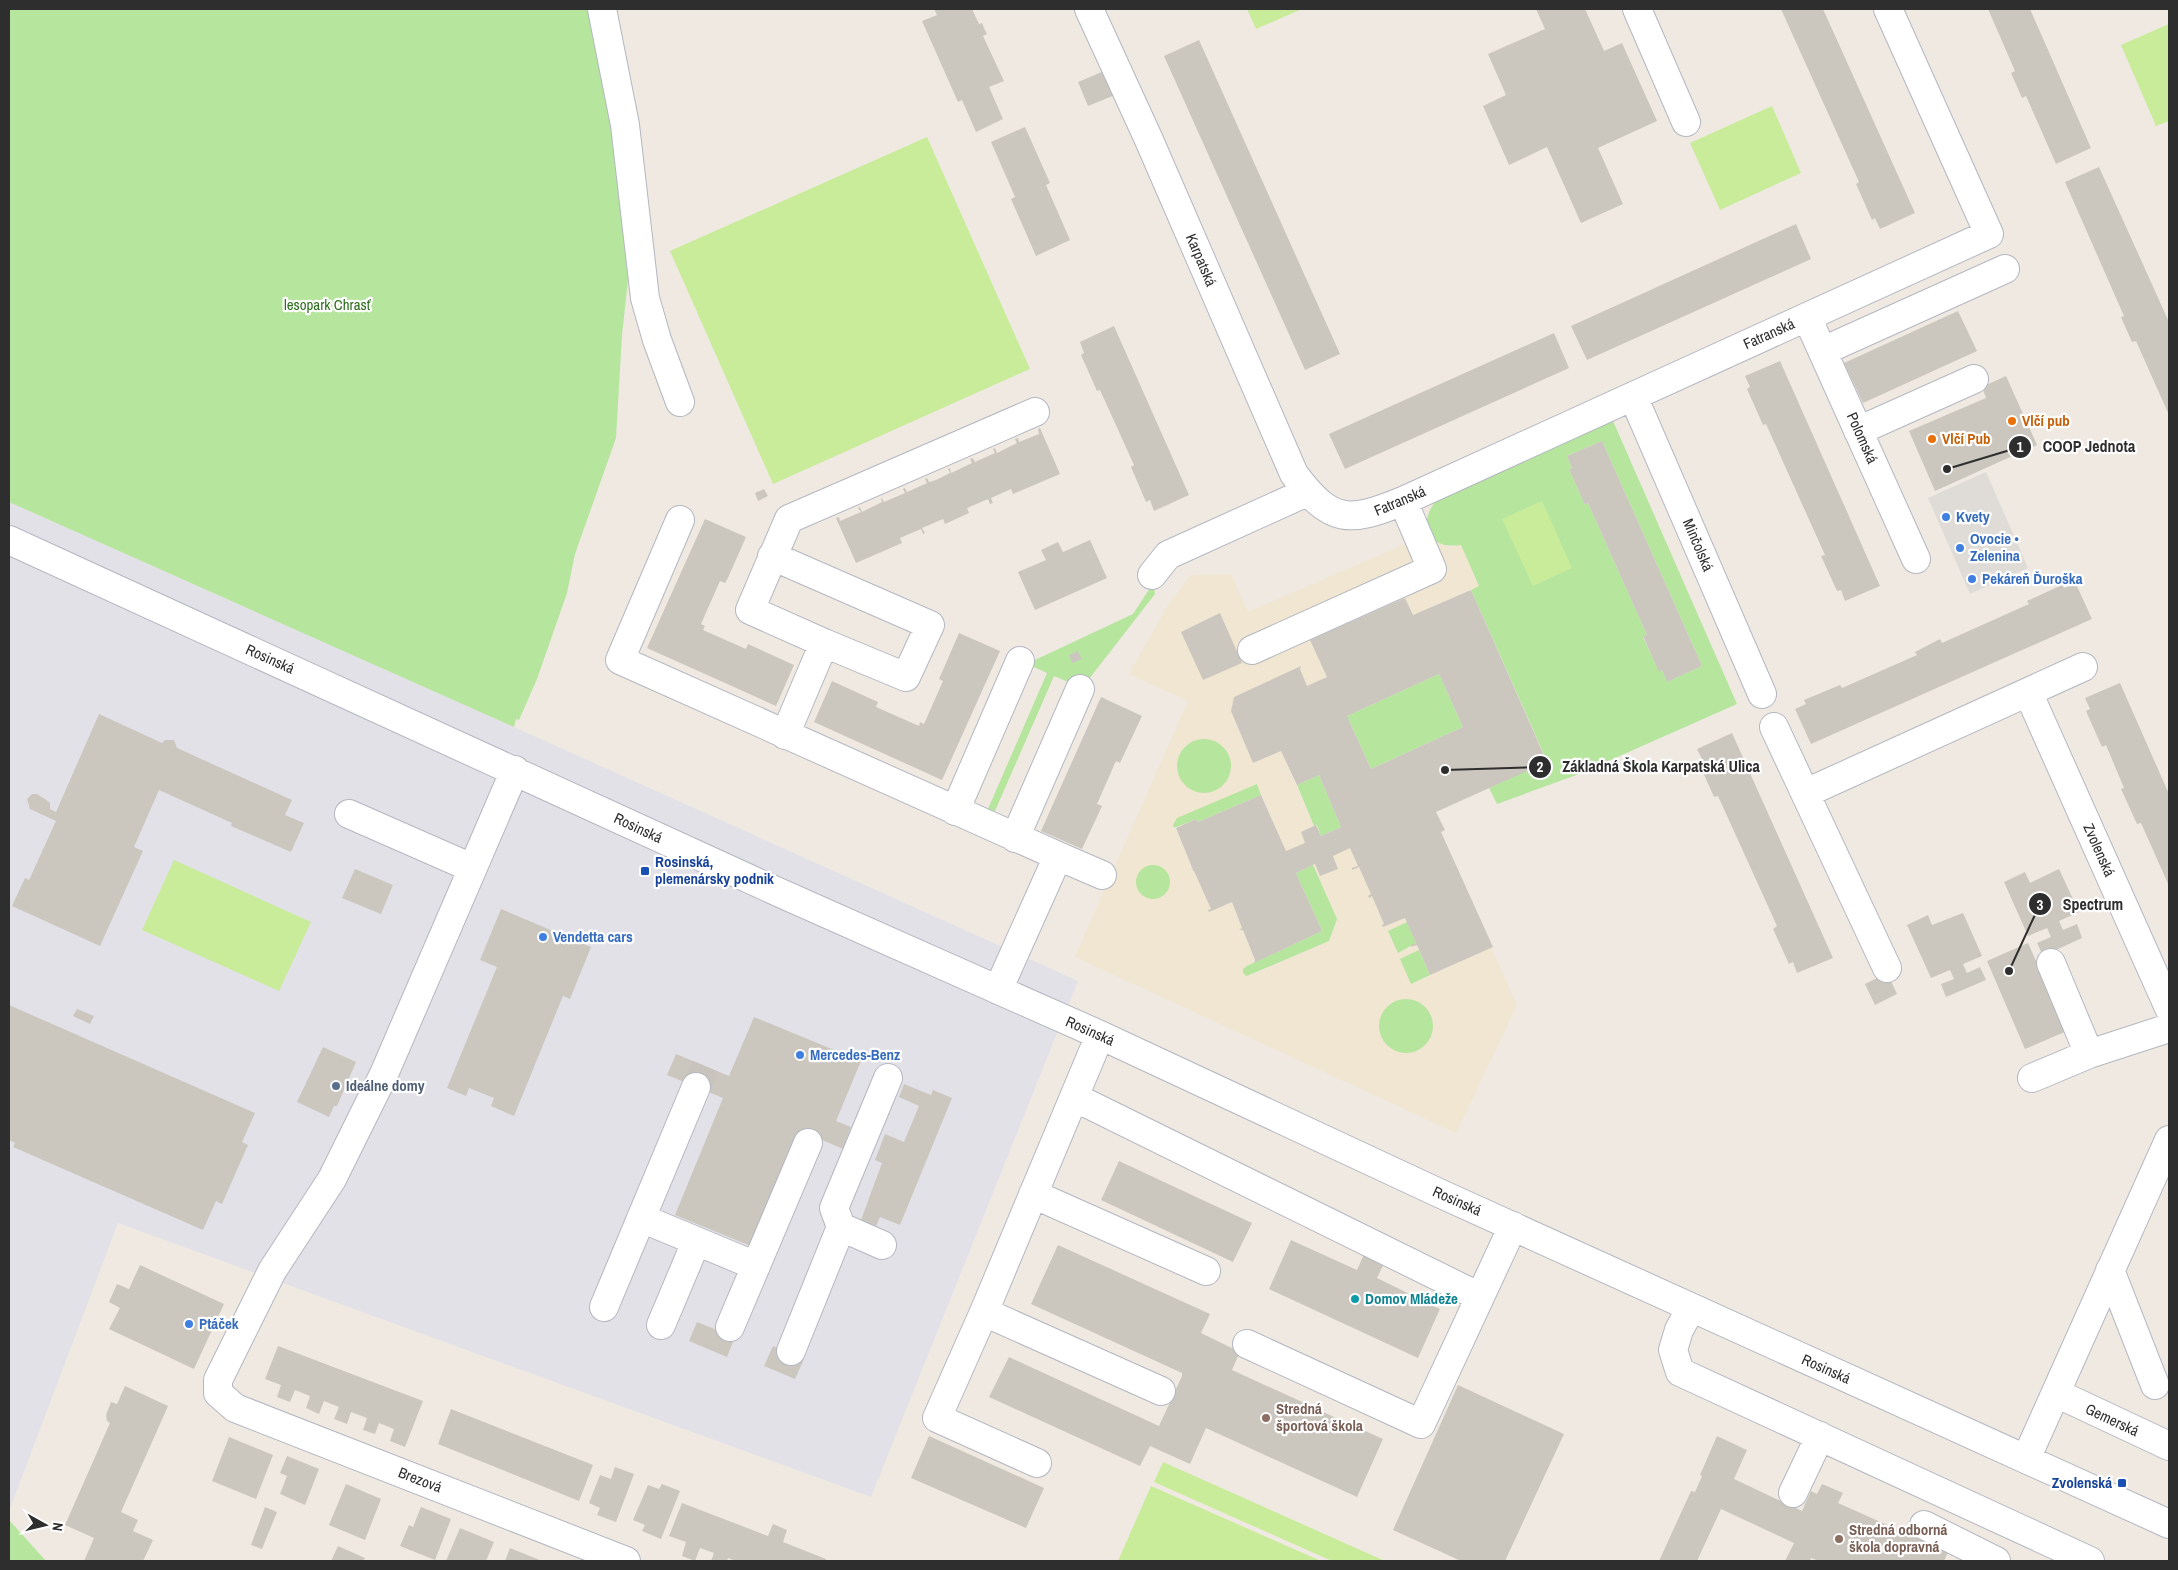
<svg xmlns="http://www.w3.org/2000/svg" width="2178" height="1570" font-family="'Archivo Narrow',sans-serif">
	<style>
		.industrial { fill: #e3e1e8 }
		.education { fill: #f0e6d1 }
		.green { fill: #b6e59e; fill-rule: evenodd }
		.pitch { fill: #c9ec9a }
		.plaza { fill: #dfdcd8 }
		.building { fill: #cbc7bf; fill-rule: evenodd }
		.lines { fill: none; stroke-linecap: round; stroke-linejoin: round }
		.minor-tunnel { stroke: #c8c4bd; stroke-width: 28; stroke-dasharray: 28 14; stroke-linecap: butt }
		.minor-casing { stroke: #b4b7c1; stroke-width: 30 }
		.minor { stroke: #fff; stroke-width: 28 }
		.food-dot { fill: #e8710a; stroke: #fff; stroke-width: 2 }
		.shop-dot { fill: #3f7fe0; stroke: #fff; stroke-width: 2 }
		.transit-dot { fill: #1a4fb4; stroke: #fff; stroke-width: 2 }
		.service-dot { fill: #5c6f8a; stroke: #fff; stroke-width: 2 }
		.culture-dot { fill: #0f9aa8; stroke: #fff; stroke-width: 2 }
		.education-dot { fill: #8d6e63; stroke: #fff; stroke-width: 2 }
		.labels { text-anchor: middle; stroke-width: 4.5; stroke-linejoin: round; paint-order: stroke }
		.street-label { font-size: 15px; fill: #2e2e2e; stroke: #fff }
		.park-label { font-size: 15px; fill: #2c6e1b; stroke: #fff }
		.food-label { font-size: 15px; font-weight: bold; fill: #c56008; stroke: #fff; text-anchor: start }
		.shop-label { font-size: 15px; font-weight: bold; fill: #366cbe; stroke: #fff; text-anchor: start }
		.transit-label { font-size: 15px; font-weight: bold; fill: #164399; stroke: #fff; text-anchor: start }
		.service-label { font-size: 15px; font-weight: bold; fill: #4e5e75; stroke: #fff; text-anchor: start }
		.culture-label { font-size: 15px; font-weight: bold; fill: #0d838f; stroke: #fff; text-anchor: start }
		.education-label { font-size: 15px; font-weight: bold; fill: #785e54; stroke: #fff; text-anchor: start }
		.leader { fill: none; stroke: #2e2e2e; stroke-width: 2 }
		.callout-dot { fill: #2e2e2e; stroke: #fff; stroke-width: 2 }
		.mark-label { font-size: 15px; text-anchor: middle; font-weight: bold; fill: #fff }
		.callout-label { font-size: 16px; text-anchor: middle; font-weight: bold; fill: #2e2e2e; stroke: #fff; stroke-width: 4.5; stroke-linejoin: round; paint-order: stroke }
	</style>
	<rect width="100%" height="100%" fill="#efe9e1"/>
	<path class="industrial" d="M9 502 514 727 1078 981 871 1497 118 1223 9 1511Z"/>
	<path class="education" d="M1428 534 1450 547 1461 545 1479 586 1413 615 1405 598 1310 640 1327 677 1307 686 1300 669 1301 666 1234 697 1231 711 1253 763 1281 751 1314 826 1301 832 1305 843 1286 851 1257 784 1173 825V830L1176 829 1193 870 1192 871H1194L1211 909 1208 910 1209 911 1232 902 1242 928 1240 930H1243L1255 960 1254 963 1247 966 1250 976 1329 941 1337 918 1313 865 1315 864 1320 876 1337 869 1333 856 1350 848 1358 866 1353 868 1354 869 1359 867 1371 894 1368 896H1372L1384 924 1383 927 1405 918 1407 922 1388 931 1398 953 1417 945 1419 950 1411 984 1491 948 1517 1005 1456 1133 1075 957 1188 701 1129 674 1168 605 1191 575 1231 574 1248 612Z"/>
	<path class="green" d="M9 9H595L637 197 622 335 616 438 575 554 567 593 537 679 519 720 516 719 514 727 9 502Z
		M1608 421H1613L1737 704 1579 774 1497 804 1489 788 1547 761 1471 590 1479 586 1461 545C1425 550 1416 521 1440 496ZM1602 441 1702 666 1667 682 1662 670 1659 671 1643 637 1647 635 1588 503 1585 505 1569 469 1572 468 1567 456Z
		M1152 585 1154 587 1155 594 1082 688 1054 676 995 811 988 809 1047 673 1025 663 1028 657 1035 660 1133 614Z
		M1439 674 1463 727 1371 769 1347 716Z
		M1177 766a27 27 0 1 1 54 0a27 27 0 1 1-54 0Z
		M1319 775 1341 827 1321 836 1317 825 1314 826 1297 785Z
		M1257 784 1261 795 1198 822 1196 819 1174 828 1173 825 1177 818Z
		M1313 865 1337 919 1329 941 1247 976 1243 973V969L1247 966 1322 931 1296 873Z
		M1136 882a17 17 0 1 1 34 0a17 17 0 1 1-34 0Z
		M1407 922 1416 943 1398 953 1388 931Z
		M1419 950 1430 975 1411 984 1400 959Z
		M1379 1026a27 27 0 1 1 54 0a27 27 0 1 1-54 0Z
		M9 1520 46 1561H9Z"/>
	<path class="pitch" d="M1247 9H1302L1256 29Z
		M2169 24V121L2156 126 2121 45Z
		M1772 106 1801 173 1720 210 1690 143Z
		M927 137 1030 369 773 484 670 251Z
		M1542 501 1572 568 1533 586 1502 519Z
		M174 860 311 922 279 991 142 930Z
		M1163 1462 1385 1561H1332L1154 1482Z
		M1151 1486 1321 1561H1118Z"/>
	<path class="plaza" d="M1986 472 2028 568 1970 594 1928 498Z"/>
	<path class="building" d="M934 9H972L979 24 982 23 984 28 987 34 983 36 1004 81 989 87 1003 119 976 132 962 100 958 102 922 21 937 15Z
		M1536 9H1585L1604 51 1622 43 1657 121 1598 148 1623 204 1581 223 1547 147 1509 165 1483 106 1506 95 1488 54 1545 29Z
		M1781 9H1823L1915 213 1880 229 1875 218 1872 220 1856 184 1859 182Z
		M1988 9H2030L2091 148 2056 164 2026 96 2022 98 2011 73 2015 71Z
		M1199 40 1340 354 1305 370 1164 56Z
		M1104 71 1115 95 1088 106 1078 82Z
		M1025 127 1050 183 1046 185 1070 240 1036 256 1011 199 1015 197 991 142Z
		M2099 167 2169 322V415L2136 341 2132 342 2124 324 2121 317 2124 316 2065 182Z
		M1796 224 1811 259 1587 360 1571 326Z
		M1958 311 1977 351 1863 403 1844 363Z
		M1114 326 1189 495 1154 511 1150 500 1146 502 1131 467 1134 465 1100 390 1097 391 1081 355 1084 353 1080 342Z
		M1554 333 1569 368 1345 469 1329 434Z
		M1780 361 1880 586 1845 601 1841 590 1837 591 1821 556 1825 555 1766 424 1763 425 1747 389 1750 387 1745 376Z
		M2006 376 2037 445 1935 491 1909 431 1986 398 1982 387Z
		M1040 428 1060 474 1013 494 1011 489 991 498 993 503 990 504 988 499 967 508 969 513 945 524 943 519 922 528 925 533 923 534 921 529 900 538 902 543 856 563 836 518 839 517 840 521 861 512 858 508 860 507 862 512 882 502 881 499 882 498 884 502 905 493 903 489 905 488 907 492 927 483 925 479 927 478 929 482 936 480 950 473 948 469 950 468 951 473 972 463 970 459 973 458 975 462 995 453 993 449 995 448 997 453 1017 443 1015 439 1018 438 1019 442 1039 434 1038 429Z
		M1602 441 1702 666 1667 682 1662 670 1659 672 1643 636 1647 635 1588 503 1585 505 1569 469 1572 468 1567 456Z
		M764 489 768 496 758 501 755 493Z
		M705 519 746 537 727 580 725 583 720 581 701 624 705 626 703 630 746 649 748 644 794 665 776 706 647 648Z
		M1090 540 1107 578 1035 610 1018 572 1046 560 1041 550 1058 542 1063 552Z
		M2076 584 2092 619 1811 744 1795 709 1806 704 1804 700 1840 685 1842 688 1917 655 1915 652 1940 639 1942 643 2029 604 2027 601 2062 585 2064 588Z
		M1471 590 1547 762 1436 812 1445 830 1441 832 1493 947 1430 975 1417 945 1411 947V945L1416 943 1405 918 1383 927 1382 925 1384 924 1372 896 1369 898 1368 896 1371 894 1359 867 1352 870V868L1358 866 1350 848 1333 856 1338 869 1320 876 1315 864 1296 873 1322 931 1254 963 1255 960 1243 930H1239L1242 928 1232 902 1209 912 1208 910 1211 909 1194 871 1192 870H1193L1176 828 1196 819 1198 822 1261 795 1286 851 1305 843 1301 832 1314 826 1316 825 1321 836 1341 827 1319 775 1297 785 1281 751 1253 763 1231 711 1234 697 1301 666 1300 669 1307 686 1327 677 1310 640 1405 598 1413 615ZM1439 674 1463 727 1371 769 1347 716Z
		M1220 613 1242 663 1203 680 1181 632Z
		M959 633 1000 651 942 780 814 722 832 681 878 702 876 707 919 726 920 722 924 724 943 681 939 679Z
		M1078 651 1082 659 1072 663 1069 655Z
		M2120 683 2169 794V886L2141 823 2137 824 2121 789 2124 788 2106 745 2102 747 2086 711 2090 709 2085 698Z
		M1101 697 1142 716 1120 763 1116 761 1097 804 1102 806 1082 849 1041 831Z
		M99 714 162 743 165 740H174L177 748 292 800 285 815 304 823 291 852 231 826 232 823 159 790 134 847 143 851 100 946 12 906 25 878 29 880 56 821 30 809 27 799 32 794H37L45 799 50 803V809L56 812Z
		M1732 733 1833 958 1797 973 1793 962 1789 964 1773 929 1777 926 1718 796 1714 797 1698 761 1702 759 1697 749Z
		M355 869 393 885 381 914 342 898Z
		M2059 869 2079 912 2059 921 2063 930 2077 924 2082 938 2043 956 2037 943 2051 937 2047 928 2028 936 2004 882 2025 872 2030 883Z
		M501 909 591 947 570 999 563 996 514 1116 491 1106 494 1098 469 1088 466 1096 447 1088 497 967 480 960Z
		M1963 913 1982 956 1963 964 1967 973 1980 967 1986 980 1946 997 1941 984 1954 979 1950 970 1931 978 1907 925 1928 915 1932 925Z
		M2028 943 2067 1031 2025 1049 1987 961Z
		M1887 973 1897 994 1875 1005 1865 984Z
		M9 1005 255 1113 242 1142 248 1145 222 1204 216 1201 203 1230 13 1147 15 1143 9 1140Z
		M77 1009 94 1016 90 1024 73 1016Z
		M754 1017 861 1061 836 1121 851 1127 843 1149 806 1133 758 1249 675 1215 723 1098 667 1075 676 1054 729 1076Z
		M323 1047 356 1062 337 1106H334L329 1117 297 1102Z
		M904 1084 931 1095 933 1090 952 1098 900 1225 880 1217 876 1226 861 1220 882 1163 875 1160 885 1134 904 1142 919 1106 899 1097Z
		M1119 1161 1252 1223 1233 1262 1101 1200Z
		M1291 1240 1357 1270 1365 1252 1385 1261 1377 1278 1440 1309 1418 1358 1269 1289Z
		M1058 1245 1210 1314 1201 1333 1240 1352 1232 1370 1309 1405 1308 1407 1311 1408 1312 1407 1383 1439 1357 1497 1206 1428 1190 1464 1150 1446 1140 1466 989 1397 1009 1357 1159 1426 1182 1376V1373L1031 1304Z
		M140 1265 224 1304 194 1369 109 1329 120 1308 109 1302 117 1284 129 1289Z
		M697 1322 735 1337 727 1357 689 1341Z
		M278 1346 423 1401 405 1447 390 1441 394 1429 379 1423 375 1434 363 1430 367 1418 351 1412 347 1424 334 1419 339 1407 324 1401 319 1414 306 1408 310 1396 295 1390 290 1402 277 1397 281 1385 265 1379Z
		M773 1346 804 1359 795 1379 764 1366Z
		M1458 1385 1564 1434 1505 1561H1461L1393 1530Z
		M125 1386 168 1406 121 1512 138 1520 133 1531 153 1540 143 1561H84L94 1538 65 1525 110 1423 107 1421 106 1415 111 1402 117 1404Z
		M451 1409 593 1465 579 1501 438 1444Z
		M929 1436 1044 1488 1026 1528 911 1478Z
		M1717 1436 1747 1450 1734 1479 1802 1511 1811 1491 1817 1494 1822 1484 1843 1493 1838 1503 1948 1552 1944 1561H1819L1811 1558 1810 1561H1785L1794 1543 1721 1509 1697 1561H1659L1691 1491 1695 1492 1702 1476 1700 1475Z
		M229 1437 273 1455 256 1499 212 1481Z
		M287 1456 319 1469 305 1505 280 1494 287 1476 280 1473Z
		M615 1467 634 1474 616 1522 597 1515 600 1508 589 1503 600 1475 611 1479Z
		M346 1484 381 1499 365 1540 329 1525Z
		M662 1484 680 1491 661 1539 642 1531 645 1525 633 1520 648 1485 659 1489Z
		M682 1503 768 1536 773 1524 787 1530 783 1542 826 1559 825 1561H736L728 1558 727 1561H711L714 1553 700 1548 695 1561 682 1556 686 1542 669 1536Z
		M265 1507 277 1512 262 1549 251 1545Z
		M421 1507 451 1519 435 1560 400 1546 409 1525 413 1527Z
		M460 1528 494 1542 486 1561H446Z
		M338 1546 365 1558 363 1561H331Z
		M510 1548 542 1561H505Z"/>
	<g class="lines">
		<path class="minor-tunnel" d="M696 1087 705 1066"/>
		<defs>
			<path id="minor" d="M602 9 625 125 645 298 657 340 680 402
				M1089 9 1149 140 1294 474C1331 524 1349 523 1403 501L1989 234 1888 9
				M1637 9 1686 122
				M1807 317 1916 559
				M1823 351 2005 269
				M1633 396 1762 694
				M1858 431 1974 379
				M680 520 620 660 1058 856 998 990
				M9 540 778 892 1100 1035 1439 1193 2169 1524
				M772 556 930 625 906 677 824 643
				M1152 575 1168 555 1307 492
				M1252 650 1432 569 1403 501
				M2028 692 2169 1008
				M1774 727 1887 968
				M785 735 824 643 750 610 789 519 1035 412
				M515 770 384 1074 332 1179 272 1271 218 1380V1393L235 1408 626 1561
				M1806 793 2083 667
				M955 811 1020 661
				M349 814 472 868
				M1015 838 1080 689
				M1058 856 1102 875
				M2051 963 2089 1054 2169 1028
				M2032 1078 2089 1054
				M1074 1097 1480 1297
				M1033 1194 1206 1271
				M641 1218 756 1266
				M882 1245 841 1227 834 1208 888 1078
				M2110 1270 2155 1385
				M604 1307 696 1087
				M1691 1308 1679 1330 1673 1350 1680 1372 2090 1561
				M984 1312 1161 1391
				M661 1325 696 1242
				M730 1327 808 1143
				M1247 1344 1421 1424 1513 1226
				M791 1351 841 1227
				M2056 1393 2169 1446
				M2026 1459 2169 1140
				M1037 1463 937 1418 984 1312 1100 1035
				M1793 1493 1820 1436
				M1924 1525 1996 1561"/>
		</defs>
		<use href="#minor" class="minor-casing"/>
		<use href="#minor" class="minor"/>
	</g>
	<g class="food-dot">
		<circle cx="2012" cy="421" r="5"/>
		<circle cx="1932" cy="439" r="5"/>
	</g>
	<g class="shop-dot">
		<circle cx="1946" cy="517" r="5"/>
		<circle cx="1960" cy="548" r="5"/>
		<circle cx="1972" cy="579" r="5"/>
		<circle cx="543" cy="937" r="5"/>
		<circle cx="800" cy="1055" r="5"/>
		<circle cx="189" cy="1324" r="5"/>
	</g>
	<g class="transit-dot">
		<rect x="640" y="866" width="10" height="10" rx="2.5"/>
		<rect x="2117" y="1478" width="10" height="10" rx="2.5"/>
	</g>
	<circle class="service-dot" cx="336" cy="1086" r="5"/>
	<circle class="culture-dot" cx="1355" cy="1299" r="5"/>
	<g class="education-dot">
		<circle cx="1266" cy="1418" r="5"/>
		<circle cx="1839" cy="1539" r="5"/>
	</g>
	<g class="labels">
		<g class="street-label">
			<text transform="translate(1201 260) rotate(67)" y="5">Karpatská</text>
			<text transform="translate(1769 334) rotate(-24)" y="5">Fatranská</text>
			<text transform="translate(1862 438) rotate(66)" y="5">Polomská</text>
			<text transform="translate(1400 501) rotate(-23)" y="5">Fatranská</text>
			<text transform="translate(1698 545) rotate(67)" y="5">Minčolská</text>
			<text transform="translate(270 659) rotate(24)" y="5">Rosinská</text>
			<text transform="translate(638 828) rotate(25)" y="5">Rosinská</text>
			<text transform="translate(2099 850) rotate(66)" y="5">Zvolenská</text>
			<text transform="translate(1090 1031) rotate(24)" y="5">Rosinská</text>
			<text transform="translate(1457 1201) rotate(24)" y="5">Rosinská</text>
			<text transform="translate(1826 1369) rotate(24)" y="5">Rosinská</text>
			<text transform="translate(2112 1420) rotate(25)" y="5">Gemerská</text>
			<text transform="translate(420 1480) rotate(21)" y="5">Brezová</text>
		</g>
		<g class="park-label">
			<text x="327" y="310">lesopark Chrasť</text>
		</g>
		<g class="food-label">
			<text x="2022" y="426">Vlčí pub</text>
			<text x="1942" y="444">Vlčí Pub</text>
		</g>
		<g class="shop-label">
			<text x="1956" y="522">Kvety</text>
			<text x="1970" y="544">Ovocie •<tspan x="1970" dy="17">Zelenina</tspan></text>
			<text x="1982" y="584">Pekáreň Ďuroška</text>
			<text x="553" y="942">Vendetta cars</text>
			<text x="810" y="1060">Mercedes-Benz</text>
			<text x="199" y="1329">Ptáček</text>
		</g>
		<g class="transit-label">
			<text x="655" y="867">Rosinská,<tspan x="655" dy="17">plemenársky podnik</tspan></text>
			<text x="2112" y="1488" text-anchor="end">Zvolenská</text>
		</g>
		<g class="service-label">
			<text x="346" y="1091">Ideálne domy</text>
		</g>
		<g class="culture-label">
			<text x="1365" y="1304">Domov Mládeže</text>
		</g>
		<g class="education-label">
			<text x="1276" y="1414">Stredná<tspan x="1276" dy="17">športová škola</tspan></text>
			<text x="1849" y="1535">Stredná odborná<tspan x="1849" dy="17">škola dopravná</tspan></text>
		</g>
	</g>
	<path class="leader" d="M1947 469L2020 447M1445 770L1540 767M2009 971L2040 904"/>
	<g class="callout-dot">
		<circle cx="1947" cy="469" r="5"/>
		<circle cx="1445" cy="770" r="5"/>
		<circle cx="2009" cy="971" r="5"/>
		<circle cx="2020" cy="447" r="12"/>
		<circle cx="1540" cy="767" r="12"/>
		<circle cx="2040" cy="904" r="12"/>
	</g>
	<g class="mark-label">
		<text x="2020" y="452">1</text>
		<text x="1540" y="772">2</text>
		<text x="2040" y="910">3</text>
	</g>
	<g class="callout-label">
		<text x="2089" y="452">COOP Jednota</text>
		<text x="1661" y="772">Základná Škola Karpatská Ulica</text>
		<text x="2093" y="910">Spectrum</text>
	</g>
	<rect width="2178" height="1570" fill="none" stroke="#2e2e2e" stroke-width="20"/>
	<g transform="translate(45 1525) rotate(98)" stroke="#ffffff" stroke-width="4" paint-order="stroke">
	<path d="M0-4L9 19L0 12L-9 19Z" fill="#2e2e2e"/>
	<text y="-8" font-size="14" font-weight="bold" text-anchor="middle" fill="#2e2e2e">N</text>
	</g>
</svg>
